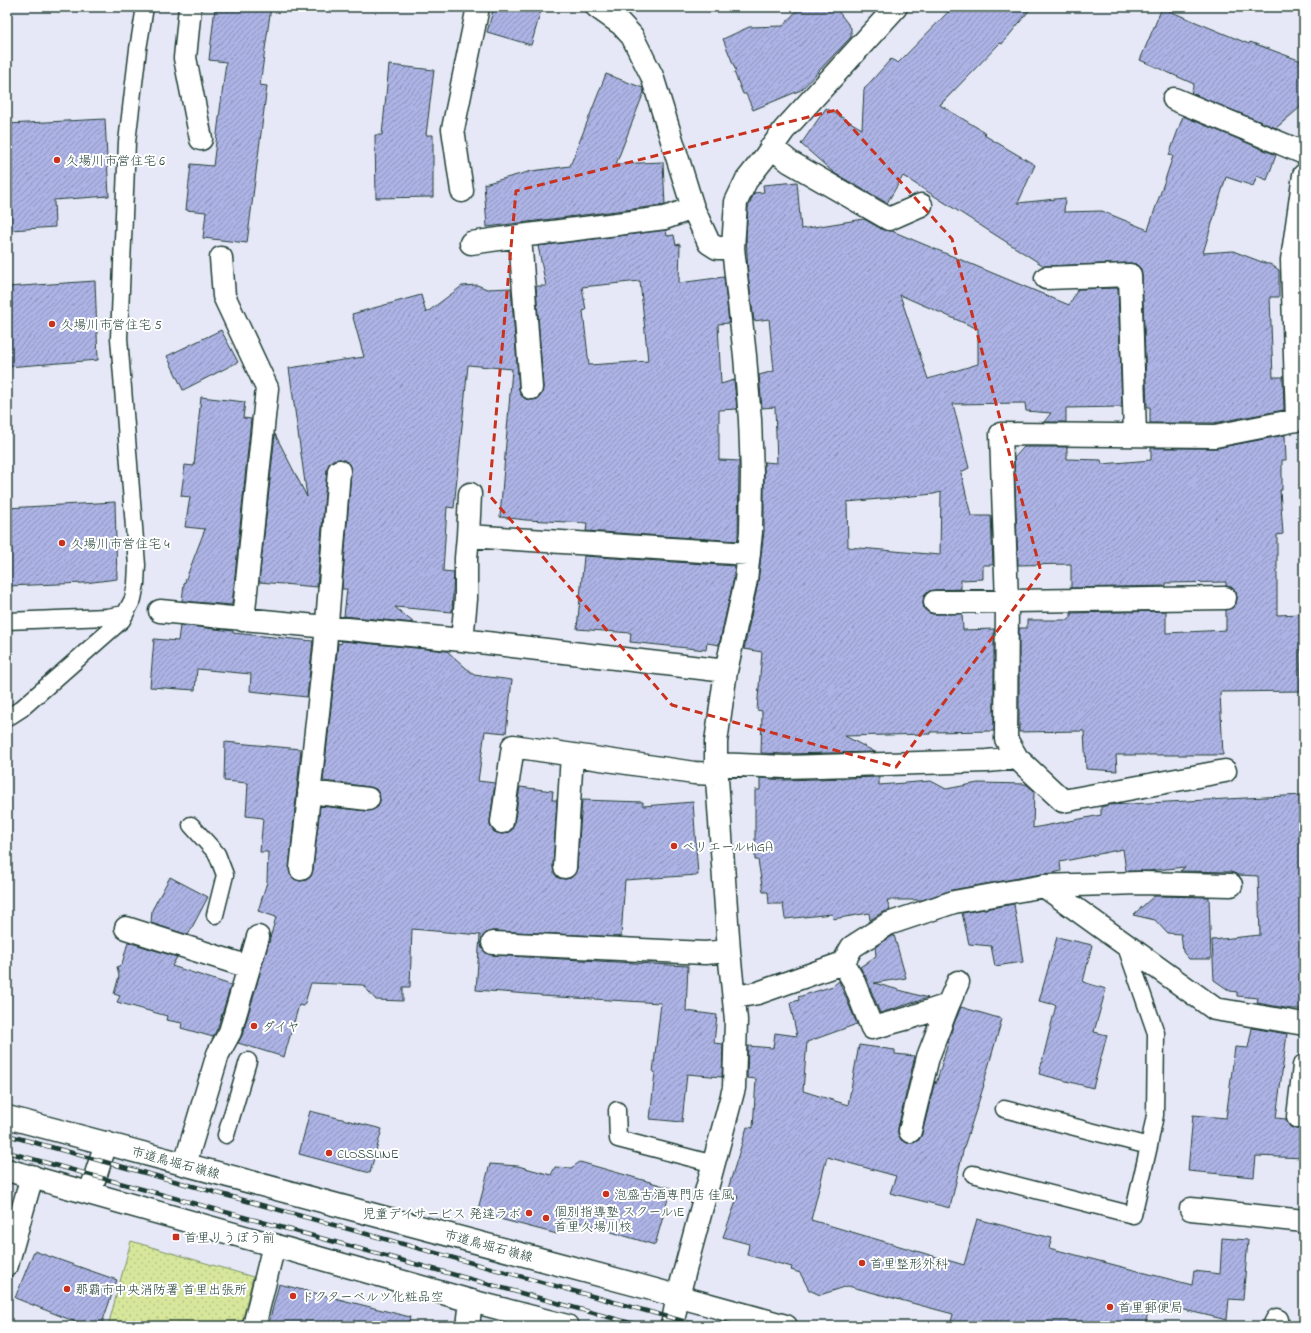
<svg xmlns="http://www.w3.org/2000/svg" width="1311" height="1333" font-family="'Indie Flower','Klee One',sans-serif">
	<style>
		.park { fill: url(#park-dots); stroke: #7a9267 }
		.building { fill: url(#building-hatch); stroke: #1f3d34; fill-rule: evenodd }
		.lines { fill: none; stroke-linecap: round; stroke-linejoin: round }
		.service-casing { stroke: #1f3d34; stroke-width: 19 }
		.minor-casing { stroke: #1f3d34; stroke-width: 25 }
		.tertiary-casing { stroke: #1f3d34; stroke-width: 25 }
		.service { stroke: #fff; stroke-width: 16 }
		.minor { stroke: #fff; stroke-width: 22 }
		.tertiary { stroke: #fff; stroke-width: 22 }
		.rail-casing { stroke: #1f3d34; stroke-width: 4.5 }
		.rail { stroke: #fff; stroke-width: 3; stroke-dasharray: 9; stroke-linecap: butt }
		.marked { fill: none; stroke: #c8321e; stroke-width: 3; stroke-dasharray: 8 5; stroke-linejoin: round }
		.poi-dot { fill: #c8321e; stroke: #fff; stroke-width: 1.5 }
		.labels { text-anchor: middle; stroke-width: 4; stroke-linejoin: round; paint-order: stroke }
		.poi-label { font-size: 13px; fill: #1f3d34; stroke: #fff; text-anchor: start }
		.street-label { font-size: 13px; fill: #1f3d34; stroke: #fff }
	</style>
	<defs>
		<pattern id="park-dots" width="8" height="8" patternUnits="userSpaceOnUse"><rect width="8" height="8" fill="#d6e69a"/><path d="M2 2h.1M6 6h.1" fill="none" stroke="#b7c685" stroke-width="1.8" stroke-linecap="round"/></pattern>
		<pattern id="building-hatch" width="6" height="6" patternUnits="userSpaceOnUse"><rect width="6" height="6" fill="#adb3e4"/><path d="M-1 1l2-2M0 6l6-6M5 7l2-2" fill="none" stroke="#8c93ba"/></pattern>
	</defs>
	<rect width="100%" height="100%" fill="#e6e8f7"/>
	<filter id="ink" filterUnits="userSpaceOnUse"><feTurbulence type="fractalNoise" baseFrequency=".025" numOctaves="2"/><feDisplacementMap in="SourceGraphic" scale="8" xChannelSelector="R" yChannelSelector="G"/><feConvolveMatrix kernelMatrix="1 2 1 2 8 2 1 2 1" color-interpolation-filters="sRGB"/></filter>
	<g filter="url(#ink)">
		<path class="park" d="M131 1241 253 1277 241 1326H108Z"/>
		<path class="building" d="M215 7H271L260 85 267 86 247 243 203 238 206 212 186 210 191 164 213 166 226 62 209 60Z
			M494 7H542L531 45 487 32Z
			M800 7H835L851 28V37L801 90 753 110 746 94H743L734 72 736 71 723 39 749 27 783 26Z
			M953 7H1032L1002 44 1000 43 940 105 986 133 984 135 1035 165 1018 203 1065 198 1064 212 1102 211 1148 230 1173 156 1169 155 1183 116 1276 155 1267 180 1257 176 1253 186 1226 177 1203 253 1233 251 1267 264H1270L1279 270V297H1270L1273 377H1283L1284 410 1214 423H1150V407H1147L1142 275 1141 269 1136 264 1130 263 1044 266 903 176 887 203 834 173 801 144 826 108 862 129 864 89 891 59 898 63Z
			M1162 8 1249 44 1250 42 1304 62V104L1276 128 1191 93 1194 84 1140 60Z
			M389 65 434 70 426 135H433V197L376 198 375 135H382Z
			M606 74 643 88 644 92 616 164 663 162 665 205 487 227 484 184 532 171 570 166Z
			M105 119 109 196 54 200 55 227 11 230 10 217H7V124Z
			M797 182 801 229 864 219 883 230 892 231 1069 305 1078 289 1118 288 1122 407 1066 408V422H1044L1051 413 1026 411 1025 403 953 404 969 468 961 472 971 516H991L993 565H983V579L961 580V589L935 590 929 591 924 596 923 603 924 609 929 613 935 614H962L963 630 994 629V731L930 732V734L845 736 875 752 785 754 761 753 762 711 757 710 762 652 744 649 758 583 761 555 764 532V462L777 463 775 407 762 408 759 375 774 371 769 319 754 321 748 274 746 235 748 208 754 193 764 192 763 185ZM900 295 978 329V364L928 379ZM941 492 940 555 848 547 847 502 934 494Z
			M666 230 667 236 674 235 676 245 680 244 679 283 724 277 729 323 718 324 721 384 734 380 737 409 719 410V460L739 461 738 541 586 531 587 523 526 520 500 517 512 369 468 365 454 508 447 507 443 571 454 572 452 612 395 607 414 623 344 616 347 589H342L351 472 350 465 346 461 340 459 333 460 329 464 327 470 317 587 259 582 275 434 307 497 289 368 364 357 352 314 421 295 426 313 462 286 477 285 487 289 511 288 519 389 521 395 526 399 532 400 538 399 542 394 543 387 536 286H546L538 246ZM640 281 648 361 589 365 583 311 586 310 582 287Z
			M95 281 98 360 7 367V287Z
			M221 330 238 362 183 390 167 356Z
			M201 397 245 402 243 418 251 419 232 605 182 601 184 584 205 529 185 527 190 497 181 496 185 465 194 466Z
			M1285 435 1286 460H1282V490H1280L1283 534 1277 535V615L1300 614 1302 652H1300L1301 691 1220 692 1223 755H1116L1117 771 1086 769 1084 731 1019 732V628H1027V620H1069V618H1071V613L1166 611V633L1226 630V610L1232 608 1236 604 1237 598 1236 591 1231 587 1226 586V582L1166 583V586L1071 588V564L1018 565 1014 458 1024 447H1067V459L1101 460 1102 464 1151 460V448H1217Z
			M115 502 117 579 85 583 7 586V508Z
			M584 556 735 566 734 578 719 645 707 643 706 650 630 642 631 633 577 629Z
			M180 625 233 631V633L313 641 307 697 250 691 251 674 197 669 195 690 150 687 154 639 178 641Z
			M342 641 447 651 474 675 512 680 506 733 485 731 478 781 495 783 490 821V826L494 832 501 834 507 833 512 830 514 824 520 787 553 791 552 800H557L553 866 554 873 558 878 565 879 571 878 575 874 577 868 582 800 643 802V806L693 802 698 875 625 880 621 937 494 931 488 932 483 936 481 943 482 948 486 953 492 955 688 966 686 1011 717 1015 714 1043 723 1044 722 1077 687 1074 682 1122 650 1119 655 1072H653L661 1003 541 996V995L476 990 480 935 412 929 410 987H403V1001L376 1000 363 985 311 983 304 1006 299 1005 284 1057 238 1043 242 1036 276 917 258 911 267 882 268 852H260L263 818 246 816 248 783 224 781 225 742 301 749 289 868 290 874 294 879 300 881 306 880 311 876 313 870 320 806 367 811 373 810 378 807 380 801 379 794 376 789 370 787 323 781 338 643 341 644Z
			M879 777V785L931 781 946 789 978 783 1026 784 1034 791 1033 828 1101 815V807L1109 805 1304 795V1009H1291L1257 1003 1258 998 1237 996V992L1230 991 1214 980 1212 940 1260 935 1258 876 1238 875 1231 872 1180 871 1185 867 1148 871H1126L1123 849 1060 862 1061 871 1053 873 1042 874 952 890 922 900H887L890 910 881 913 870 920 869 913 833 919 832 914 785 919 783 904H769L768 892H763L758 860H755V790H760V778L785 780Z
			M170 877 208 897 188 935 151 923 152 910Z
			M1154 896 1209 897 1211 959H1189L1183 952 1181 934 1167 933 1155 920 1133 915Z
			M1014 904 1023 962 995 966 991 946 969 944 962 913Z
			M894 935 906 978 874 983 928 998 880 1013 865 975 860 967 876 956 875 947Z
			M1057 937 1092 945 1083 982 1106 989 1094 1032 1107 1035 1093 1088 1039 1074 1056 1005 1039 1001Z
			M128 942 177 957 172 966 231 985 218 1027 213 1037 181 1028 182 1023 166 1020 167 1016 117 1002 120 996 114 994 119 976 117 967 122 964Z
			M839 981 857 1024 807 1042 803 1091 848 1105 859 1045 895 1050V1054L915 1056 898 1128V1134L901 1140 907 1143H913L919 1140 922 1134 935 1081 936 1084 953 1026 961 1007 1002 1019 983 1085H984L964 1147 950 1208 890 1193 896 1176 827 1157 811 1220 964 1265 977 1219 1052 1238 1049 1248 1192 1285 1194 1271 1220 1274 1222 1238 1248 1240 1243 1300 1229 1299 1227 1320 1150 1302 1145 1326H950L953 1314 848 1286 820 1295 809 1290 800 1273 791 1270 792 1267 747 1255 749 1244 723 1237 738 1196 727 1192 747 1127 753 1128 756 1079 747 1078 748 1046 773 1048 775 1033 797 1036 790 1003 799 1000 798 997 833 986Z
			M1252 1028 1287 1034 1276 1118 1286 1119 1287 1122 1290 1127 1296 1129 1304 1128V1158L1256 1156 1254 1177 1188 1171 1193 1115 1226 1118 1235 1047 1248 1048Z
			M310 1111 382 1129 370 1173 299 1154Z
			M580 1162 671 1188 655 1245 561 1217 557 1234 477 1213 490 1164 518 1166 551 1175 555 1167 571 1168Z
			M34 1251 117 1280 101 1326H86L15 1298Z
			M279 1284 410 1317 408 1326H268Z"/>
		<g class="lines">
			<defs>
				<path id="service" d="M7 621 107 617 125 614
					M7 718 21 709 122 620 133 599 136 584 137 565 119 338 127 142 138 49 145 7
					M191 825 217 854 225 875 215 915
					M1004 1109 1149 1146
					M617 1110 618 1139 714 1164
					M226 1135 248 1061
					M973 1174 1133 1215 1149 1146 1155 1115 1156 1033 1125 944"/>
				<path id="minor" d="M190 7 185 58 201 139
					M597 7 621 24 632 36 652 76 693 208 709 243 717 248H733
					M1174 99 1304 153
					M771 147 790 162 889 219 921 205
					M462 191 453 129 478 7
					M471 243 520 236
					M221 258 224 296 267 388 243 620
					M1046 278 1130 275 1135 435
					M531 388 520 236 665 218 693 208
					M468 536 470 494
					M935 602 1225 598
					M160 611 462 640 726 671
					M462 640 466 599V558L468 536 749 554
					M716 764 785 767 987 761 1017 758
					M1225 771 1063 801 1017 758 1006 739 1007 602 1001 434 1215 436 1297 420 1292 260 1304 175
					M309 792 368 799
					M502 822 513 746 694 773 716 774
					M565 867 572 755
					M301 869 325 648 339 471
					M1044 886 1139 883 1231 885
					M126 928 249 967
					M493 943 705 953 729 951
					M843 963 853 980 872 1028 909 1018 948 1005 928 1057 910 1131
					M735 997 758 993 843 963 852 947 888 924 954 902 1044 886 1215 1009 1304 1024
					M948 1005 958 982
					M1298 1117 1304 1066
					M185 1164 218 1054 230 1032 258 937
					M90 1193 106 1143
					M1191 1209 1304 1221
					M7 1265 32 1176
					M254 1326 274 1245
					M468 1326 471 1301
					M672 1326 678 1296 734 1088 736 1020 729 951 716 764V742L726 671 746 580 751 532 752 474 750 420 745 356 733 248 736 202 746 181 765 157 784 130 896 7
					M1274 1326 1277 1320"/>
				<path id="tertiary" d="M7 1117 637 1285 786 1326
					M7 1170 471 1301 567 1326"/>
			</defs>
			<use href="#service" class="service-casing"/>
			<use href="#minor" class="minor-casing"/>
			<use href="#tertiary" class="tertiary-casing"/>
			<use href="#service" class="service"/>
			<use href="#minor" class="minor"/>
			<use href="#tertiary" class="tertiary"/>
			<defs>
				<path id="rail" d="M7 1135 701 1326
					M7 1152 641 1326"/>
			</defs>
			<use href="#rail" class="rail-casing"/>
			<use href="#rail" class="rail"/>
		</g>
	</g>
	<path class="marked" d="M836 110 952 239 1041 572 896 767 672 705 489 495 516 191Z"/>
	<g class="poi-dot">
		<circle cx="57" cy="160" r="4"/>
		<circle cx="52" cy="324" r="4"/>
		<circle cx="62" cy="543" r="4"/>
		<circle cx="674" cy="846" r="4"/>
		<circle cx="254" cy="1026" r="4"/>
		<circle cx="329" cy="1153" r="4"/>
		<circle cx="606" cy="1194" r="4"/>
		<circle cx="529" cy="1213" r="4"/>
		<circle cx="546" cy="1218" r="4"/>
		<rect x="172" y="1233" width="8" height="8" rx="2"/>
		<circle cx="862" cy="1263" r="4"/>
		<circle cx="67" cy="1289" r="4"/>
		<circle cx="293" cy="1296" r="4"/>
		<circle cx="1110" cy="1307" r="4"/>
	</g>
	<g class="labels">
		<g class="poi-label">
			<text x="65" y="165">久場川市営住宅 6</text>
			<text x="60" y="329">久場川市営住宅 5</text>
			<text x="70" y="548">久場川市営住宅 4</text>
			<text x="682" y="851">ベリエールHIGA</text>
			<text x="262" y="1031">ダイヤ</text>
			<text x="337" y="1158">CLOSSLINE</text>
			<text x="614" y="1199">泡盛古酒専門店 佳風</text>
			<text x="554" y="1216">個別指導塾 スクールIE<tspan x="554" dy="15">首里久場川校</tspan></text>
			<text x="521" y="1218" text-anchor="end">児童デイサービス 発達ラボ</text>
			<text x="184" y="1242">首里りうぼう前</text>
			<text x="870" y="1268">首里整形外科</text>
			<text x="75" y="1294">那覇市中央消防署 首里出張所</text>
			<text x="301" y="1301">ドクターベルツ化粧品空</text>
			<text x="1118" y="1312">首里郵便局</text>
		</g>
		<g class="street-label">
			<text transform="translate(176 1162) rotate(15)" y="5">市道鳥堀石嶺線</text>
			<text transform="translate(489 1245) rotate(15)" y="5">市道鳥堀石嶺線</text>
		</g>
	</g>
	<rect width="1311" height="1333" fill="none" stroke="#fff" stroke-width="24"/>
	<rect x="12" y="12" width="1287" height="1309" fill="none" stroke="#1f3d34" stroke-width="1.5" filter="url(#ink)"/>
</svg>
